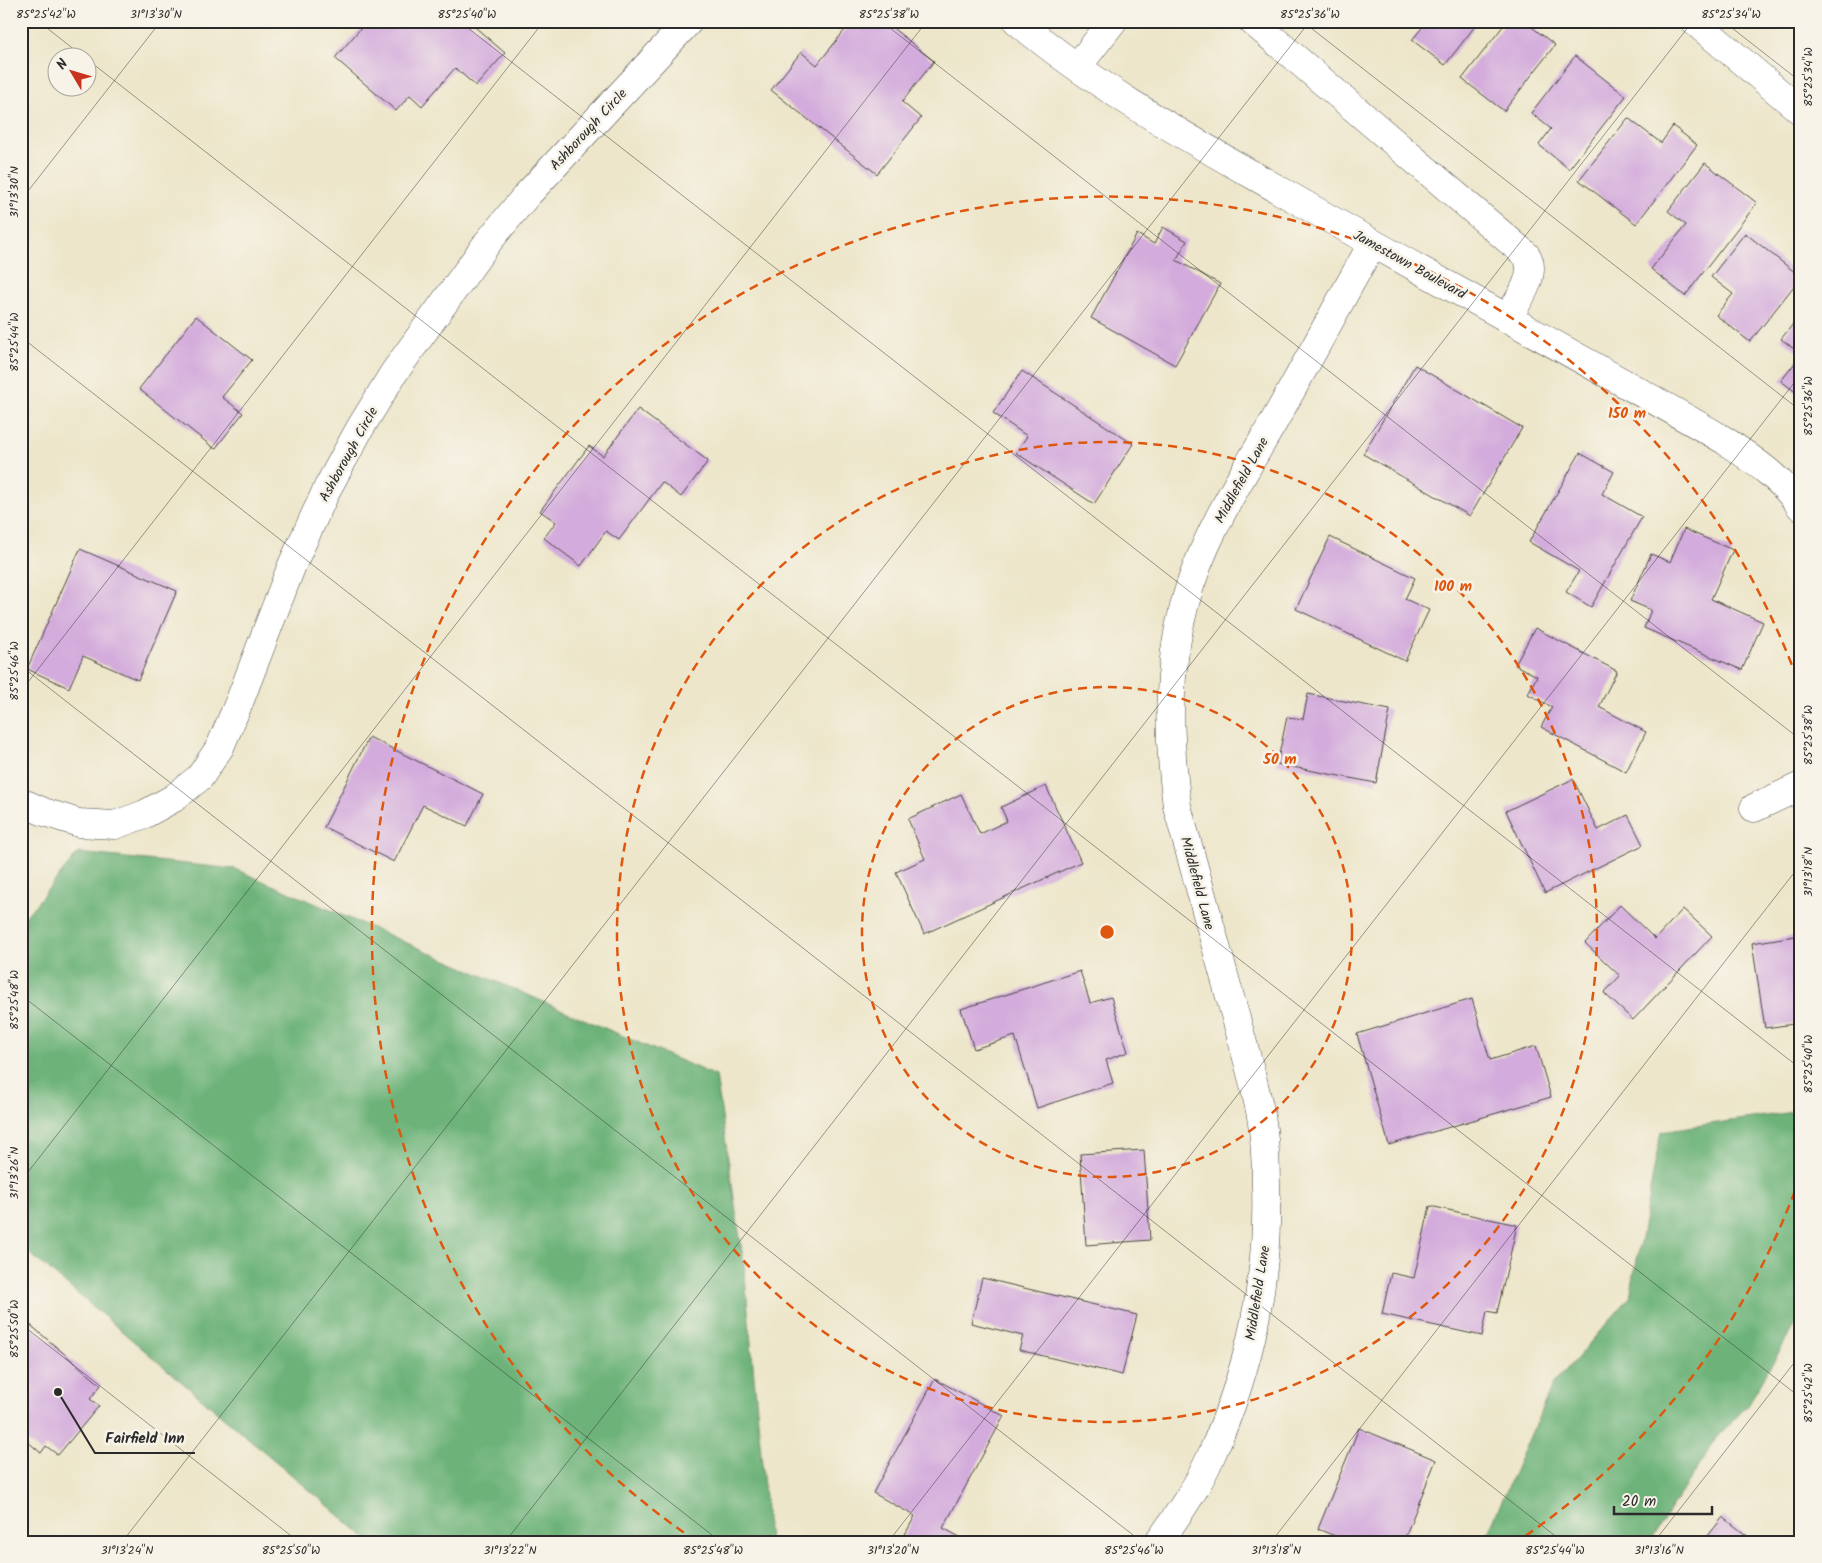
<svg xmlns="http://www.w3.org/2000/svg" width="1822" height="1563" font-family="Kalam,sans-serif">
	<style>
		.forest { fill: #6db379; stroke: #4c6f52 }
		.building { fill: #d3abdc }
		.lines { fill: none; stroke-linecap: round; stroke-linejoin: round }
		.street-casing { stroke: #484743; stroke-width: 29 }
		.street { stroke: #fff; stroke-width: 28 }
		.ticks { fill: none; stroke: #2b2b2b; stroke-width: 1; stroke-opacity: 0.45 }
		.ring { fill: none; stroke: #df570e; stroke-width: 2.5; stroke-dasharray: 9 6 }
		.labels { text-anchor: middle; stroke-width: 5; stroke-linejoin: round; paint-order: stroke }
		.street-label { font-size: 14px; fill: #2b2b2b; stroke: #f7f3e8 }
		.centre { fill: #df570e; stroke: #f7f3e8; stroke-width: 2.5 }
		.ring-label { font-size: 15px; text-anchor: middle; font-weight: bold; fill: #df570e; stroke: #f7f3e8; stroke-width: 5; stroke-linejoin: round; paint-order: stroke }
		.leader { fill: none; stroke: #2b2b2b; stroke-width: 2 }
		.callout-dot { fill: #2b2b2b; stroke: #f7f3e8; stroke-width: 2 }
		.callout-label { font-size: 15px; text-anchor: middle; font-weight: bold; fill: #2b2b2b; stroke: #f7f3e8; stroke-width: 5; stroke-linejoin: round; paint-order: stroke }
		.neatline { fill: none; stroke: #2b2b2b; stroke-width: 2 }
		.ticks-label { font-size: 12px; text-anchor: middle; fill: #2b2b2b }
	</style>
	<rect width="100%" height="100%" fill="#f7f3e8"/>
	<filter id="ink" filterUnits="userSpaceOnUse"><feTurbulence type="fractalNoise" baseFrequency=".02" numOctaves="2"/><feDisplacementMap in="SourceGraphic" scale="10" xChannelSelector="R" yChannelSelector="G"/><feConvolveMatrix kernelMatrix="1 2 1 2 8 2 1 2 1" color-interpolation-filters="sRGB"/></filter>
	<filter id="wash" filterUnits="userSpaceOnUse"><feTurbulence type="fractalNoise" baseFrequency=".0096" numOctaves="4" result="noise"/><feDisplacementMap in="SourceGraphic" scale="20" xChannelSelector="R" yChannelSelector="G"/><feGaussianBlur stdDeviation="1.12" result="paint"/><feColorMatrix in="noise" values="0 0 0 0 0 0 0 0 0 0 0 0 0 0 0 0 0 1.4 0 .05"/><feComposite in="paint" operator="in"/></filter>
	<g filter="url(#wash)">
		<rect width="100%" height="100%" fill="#ede6ca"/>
		<path class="forest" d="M78 853 235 869 716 1076 744 1266 769 1542H371L21 1246V922Z
			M1801 1111V1314L1748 1405 1718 1436 1649 1542H1484L1552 1386 1630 1297 1661 1131Z"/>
		<g id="blocks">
			<path class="building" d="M367 21H468L505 53 476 86 455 68 422 106 410 95 396 111 335 58Z
				M852 21H884L934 61 902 102 921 118 877 174 771 90 801 52 817 65Z
				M1421 21H1479L1445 65 1412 40 1425 24Z
				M1507 21H1524L1555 45 1504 111 1462 79Z
				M1575 56 1626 96 1569 169 1539 145 1551 129 1531 113Z
				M1628 118 1661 143 1673 126 1697 145 1636 224 1579 180Z
				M1705 163 1757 203 1685 296 1651 269 1686 225 1668 211Z
				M1163 227 1187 241 1176 260 1220 284 1175 365 1091 318 1137 234 1154 244Z
				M1745 233 1801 277 1750 342 1716 315 1733 294 1711 277Z
				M1801 314V354L1781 339Z
				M196 316 252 360 222 397 243 413 215 449 139 389Z
				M1801 355V396L1781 381Z
				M1415 365 1522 428 1470 516 1363 454Z
				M1022 371 1133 444 1094 504 1016 453 1027 436 993 413Z
				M638 409 708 461 681 497 662 482 619 540 606 531 581 566 544 538 556 522 540 511 589 446 603 456Z
				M1580 453 1614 472 1602 494 1642 517 1591 607 1566 592 1579 571 1529 542Z
				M1684 529 1733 550 1711 599 1763 622 1742 670 1644 628 1651 610 1630 601 1651 554 1670 562Z
				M1330 537 1415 578 1405 599 1429 610 1405 661 1296 609Z
				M80 549 177 591 138 680 83 656 69 688 27 669Z
				M1535 628 1617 671 1599 707 1646 732 1626 772 1541 727 1552 707 1528 694 1537 676 1515 665Z
				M1308 694 1390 710 1376 783 1277 764 1287 717 1303 719Z
				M369 737 483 794 467 826 423 805 394 862 324 827Z
				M1573 779 1598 830 1628 815 1643 845 1545 893 1506 811Z
				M1046 786 1081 862 924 934 896 872 925 859 908 819 961 794 980 834 1007 821 1001 807Z
				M1620 905 1655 939 1683 909 1712 936 1633 1020 1604 993 1620 976 1585 943Z
				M1801 935V1023L1765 1028 1752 943Z
				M1080 971 1090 1003 1111 997 1128 1052 1106 1060 1113 1083 1037 1108 1015 1036 974 1049 961 1009Z
				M1472 999 1490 1060 1536 1046 1551 1097 1389 1145 1357 1034Z
				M1144 1150 1150 1240 1086 1245 1080 1154Z
				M1430 1206 1517 1225 1497 1313 1487 1311 1482 1336 1382 1314 1391 1273 1414 1278Z
				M982 1278 1137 1315 1122 1375 1019 1350 1023 1336 971 1323Z
				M21 1317 101 1385 90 1399 99 1406 58 1455 46 1446 41 1453 21 1436Z
				M935 1379 1004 1416 943 1528 969 1542H901L915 1516 873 1493Z
				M1359 1428 1436 1460 1403 1542H1349L1318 1529Z
				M1723 1517 1755 1542H1703Z"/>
		</g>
	</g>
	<g filter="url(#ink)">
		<use href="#blocks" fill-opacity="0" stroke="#484743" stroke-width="1"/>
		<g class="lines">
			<defs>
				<path id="street" d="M1017 21C1098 89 1190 139 1281 191 1428 276 1577 355 1724 440 1752 459 1781 478 1801 507
					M1252 21 1526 255C1539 274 1517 302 1507 319
					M1694 21 1801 111
					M1077 67 1113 21
					M21 802 44 812 79 823 115 825 145 814 174 798 200 777 220 747 240 700 292 565 327 489 359 430 393 374 488 242 526 196 689 21
					M1754 808 1801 786
					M1159 1542C1178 1514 1198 1487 1211 1456 1250 1368 1269 1282 1266 1186 1266 1163 1265 1139 1261 1116 1253 1075 1240 1034 1229 993 1212 931 1194 869 1177 806 1168 736 1166 672 1185 603 1202 539 1240 480 1273 423 1307 363 1339 303 1372 244"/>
			</defs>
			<use href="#street" class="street-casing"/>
			<use href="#street" class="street"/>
		</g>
	</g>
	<path class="ticks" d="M38 21 85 58M459 21 1801 1069M881 21 1801 740M1302 21 1801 411M1723 21 1801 82M88 60 1801 1398M21 200 161 21M21 337 1563 1542M21 666 1142 1542M21 691 544 21M21 995 721 1542M21 1181 927 21M21 1324 299 1542M122 1542 1310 21M505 1542 1693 21M888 1542 1801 374M1271 1542 1801 864M1654 1542 1801 1354"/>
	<g class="ring">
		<circle cx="1107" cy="932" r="245"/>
		<circle cx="1107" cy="932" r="490"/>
		<path d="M1800 1177A735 735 0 0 1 1518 1541M696 1541A735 735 0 1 1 1800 687"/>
	</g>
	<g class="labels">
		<g class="street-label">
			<text transform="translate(588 129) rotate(-47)" y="5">Ashborough Circle</text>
			<text transform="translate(1410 264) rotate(29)" y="5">Jamestown Boulevard</text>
			<text transform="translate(348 454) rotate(-61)" y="5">Ashborough Circle</text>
			<text transform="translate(1241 480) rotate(-61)" y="5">Middlefield Lane</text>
			<text transform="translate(1198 883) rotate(75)" y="5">Middlefield Lane</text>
			<text transform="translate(1257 1293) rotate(-81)" y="5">Middlefield Lane</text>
		</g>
	</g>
	<circle cx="1107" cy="932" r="8" class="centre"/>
	<g class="ring-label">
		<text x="1627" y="418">150 m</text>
		<text x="1453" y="591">100 m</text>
		<text x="1280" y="764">50 m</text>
	</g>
	<path class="leader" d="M58 1392L95 1453H195"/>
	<circle class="callout-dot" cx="58" cy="1392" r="5"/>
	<g class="callout-label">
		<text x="145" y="1443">Fairfield Inn</text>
	</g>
	<rect width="1822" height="1563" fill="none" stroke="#f7f3e8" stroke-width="55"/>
	<g transform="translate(72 72) rotate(308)"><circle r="24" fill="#f7f3e8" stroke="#a5a39c"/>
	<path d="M0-4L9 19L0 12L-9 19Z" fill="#c8321e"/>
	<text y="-8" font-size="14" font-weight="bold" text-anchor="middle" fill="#2b2b2b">N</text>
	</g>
	<path d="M1614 1506v8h98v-8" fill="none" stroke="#2b2b2b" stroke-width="2.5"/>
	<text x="1622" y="1506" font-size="15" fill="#2b2b2b" stroke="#f7f3e8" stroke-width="4" paint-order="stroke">20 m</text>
	<rect x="28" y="28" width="1766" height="1508" class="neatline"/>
	<g class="ticks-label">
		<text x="46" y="18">85°25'42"W</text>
		<text x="156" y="18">31°13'30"N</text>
		<text x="467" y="18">85°25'40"W</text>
		<text x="889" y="18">85°25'38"W</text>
		<text x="1310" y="18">85°25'36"W</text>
		<text x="1731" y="18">85°25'34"W</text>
		<text transform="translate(1808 77) rotate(-90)" y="4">85°25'34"W</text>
		<text transform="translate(14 192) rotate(-90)" y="4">31°13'30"N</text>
		<text transform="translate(14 342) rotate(-90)" y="4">85°25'44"W</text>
		<text transform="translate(1808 406) rotate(-90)" y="4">85°25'36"W</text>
		<text transform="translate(14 671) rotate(-90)" y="4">85°25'46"W</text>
		<text transform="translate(1808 735) rotate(-90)" y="4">85°25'38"W</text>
		<text transform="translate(1808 872) rotate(-90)" y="4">31°13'18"N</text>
		<text transform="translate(14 1000) rotate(-90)" y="4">85°25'48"W</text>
		<text transform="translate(1808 1064) rotate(-90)" y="4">85°25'40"W</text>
		<text transform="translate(14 1173) rotate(-90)" y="4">31°13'26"N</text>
		<text transform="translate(14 1329) rotate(-90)" y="4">85°25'50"W</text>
		<text transform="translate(1808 1393) rotate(-90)" y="4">85°25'42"W</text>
		<text x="127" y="1554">31°13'24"N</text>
		<text x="291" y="1554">85°25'50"W</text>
		<text x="510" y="1554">31°13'22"N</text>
		<text x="713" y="1554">85°25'48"W</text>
		<text x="893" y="1554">31°13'20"N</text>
		<text x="1134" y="1554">85°25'46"W</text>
		<text x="1276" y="1554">31°13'18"N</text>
		<text x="1555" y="1554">85°25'44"W</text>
		<text x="1659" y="1554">31°13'16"N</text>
	</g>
</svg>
